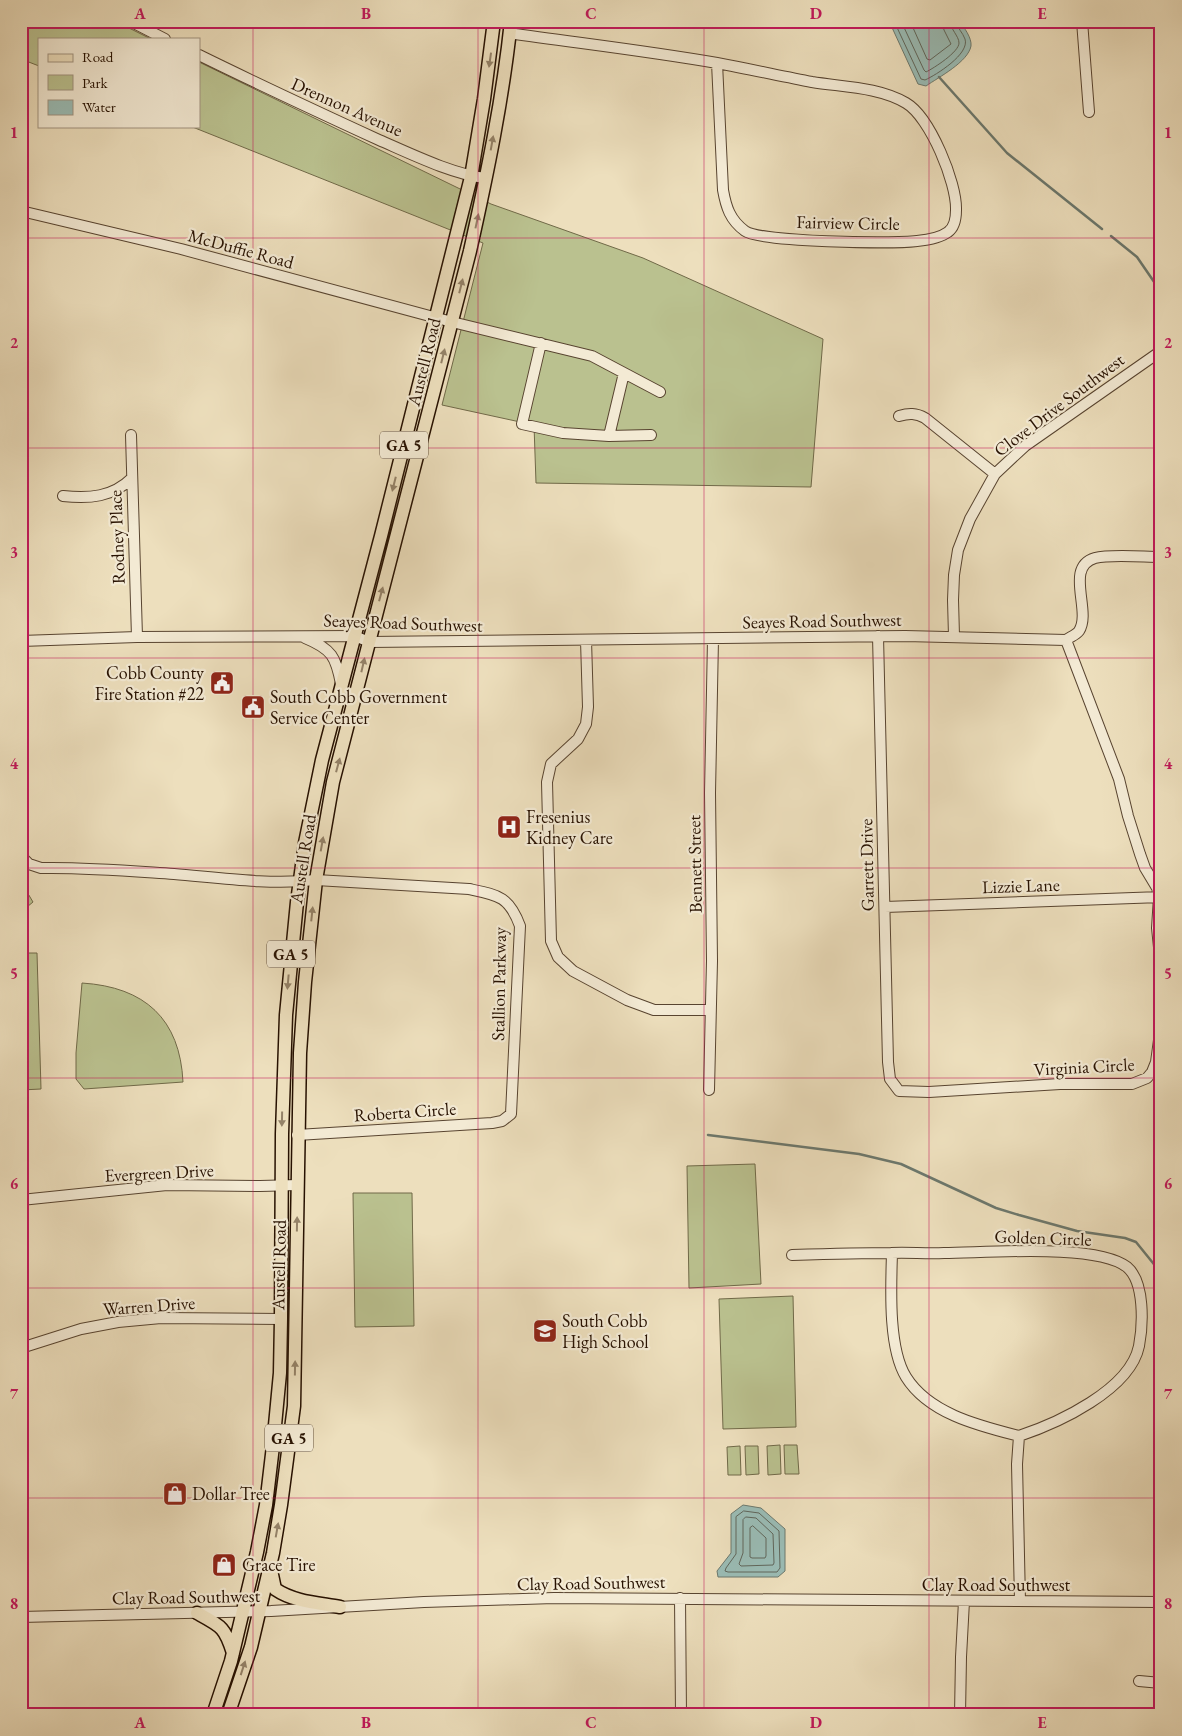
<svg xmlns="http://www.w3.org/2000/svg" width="1182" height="1736" font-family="'EB Garamond',serif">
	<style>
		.green { fill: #bac18f; stroke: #706948 }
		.water { fill: #9abcb5; stroke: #6c786d }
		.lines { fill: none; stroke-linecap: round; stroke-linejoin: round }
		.shore { stroke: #60665b; stroke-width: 1 }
		.stream { stroke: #6c786d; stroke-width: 2.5 }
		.minor-casing { stroke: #584430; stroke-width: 12 }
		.major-casing { stroke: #271101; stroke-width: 15 }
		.minor { stroke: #f3ead4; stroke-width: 10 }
		.major { stroke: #eddfbd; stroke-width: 12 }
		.oneway { fill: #948268 }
		.grid { fill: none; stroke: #c2185b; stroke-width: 1; stroke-opacity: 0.55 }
		.labels { text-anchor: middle; stroke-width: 4.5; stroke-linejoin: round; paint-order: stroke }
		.shield { fill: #f3ead4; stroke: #645240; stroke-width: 1 }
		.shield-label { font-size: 16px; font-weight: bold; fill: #271101 }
		.street-label { font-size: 18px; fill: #271101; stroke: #f3ead4 }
		.poi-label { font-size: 18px; fill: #271101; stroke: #f3ead4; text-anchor: start }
		.neatline { fill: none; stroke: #c2185b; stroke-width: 2 }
		.grid-label { font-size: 16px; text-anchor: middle; font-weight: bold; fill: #c2185b }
	</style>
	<rect width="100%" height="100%" fill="#eddfbd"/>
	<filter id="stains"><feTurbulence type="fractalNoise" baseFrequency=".004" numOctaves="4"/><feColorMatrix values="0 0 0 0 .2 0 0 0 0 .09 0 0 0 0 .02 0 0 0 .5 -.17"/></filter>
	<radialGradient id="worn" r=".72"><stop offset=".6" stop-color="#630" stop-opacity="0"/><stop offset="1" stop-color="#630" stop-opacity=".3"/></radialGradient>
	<path class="green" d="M21 21H115L151 39H39V66L21 59Z
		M199 62 491 204 643 258 823 339 811 487 536 483 534 425 442 405 483 243 190 126H199Z
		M21 882 33 902 21 912Z
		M21 953H37L41 1089 21 1090Z
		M82 983C145 987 180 1019 183 1082L84 1089 76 1079V1053Z
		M755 1164 761 1284 689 1288 687 1166Z
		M353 1193H412L414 1326 355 1327Z
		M793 1296 796 1427 723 1429 719 1299Z
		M780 1445 781 1474 768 1475 767 1446Z
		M784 1445H797L799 1474H785Z
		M740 1446 741 1475H728L727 1447Z
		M745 1446H758L759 1474 746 1475Z"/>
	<path class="water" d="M889 21H959C964 27 972 38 971 46 968 62 939 77 926 86L918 84Z
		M743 1505 761 1508 785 1529V1571L778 1577H718L717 1571 731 1553V1514Z"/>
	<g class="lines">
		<path class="shore" d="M894 21 921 79 925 80C936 75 970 54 965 39 963 33 957 28 956 21
			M901 21 924 70 926 72C934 68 959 52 959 43 959 36 950 29 950 21
			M910 21 927 59 930 60 951 44 944 30 942 21
			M744 1511 759 1513 779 1531 780 1568 777 1572H728L725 1571 726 1568 736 1554V1517Z
			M746 1517 756 1518 773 1534 774 1563 773 1565 741 1566 739 1564 743 1553V1520Z
			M753 1526 766 1538V1556L765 1558H752L750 1557V1528Z"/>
		<path class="stream" d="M939 77 1007 153 1102 229
			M1111 236 1137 257 1161 292
			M708 1135 859 1154 901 1164 996 1208 1019 1215 1077 1231 1125 1238 1136 1242 1157 1268H1161"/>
		<defs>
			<path id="minor" d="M130 21 165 39
				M1082 21 1089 112
				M509 33C578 43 648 51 717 63 749 69 781 76 812 82 843 87 879 87 906 103 930 117 957 183 956 210 956 218 955 227 948 232 940 238 927 240 917 241 893 244 760 242 745 231 730 220 726 207 723 190L717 63
				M199 55C258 84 318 112 379 140 409 153 454 175 486 178
				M21 211 181 249 452 322 592 356 660 392
				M541 343 522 424 563 433 609 436 651 435
				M899 416C909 413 916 413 925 418L995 474
				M131 435 137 637
				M609 436 624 373
				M63 496C89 499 113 497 132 478
				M878 636 888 1062 890 1079 899 1091 929 1092 1060 1084H1132L1147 1078 1152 1072 1156 1062 1159 1040 1160 957 1157 928 1159 897 1157 888 1145 868 1140 854 1128 816 1119 779 1066 640
				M954 636 953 600 954 575 958 550 970 519 995 474 1025 446 1161 351
				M305 638C332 649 336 657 341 684
				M586 640 588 707 586 724 578 739 551 764 547 782 551 941 558 957 573 971 627 1000 654 1010H710
				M1066 640C1070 637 1076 635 1079 631 1092 611 1064 567 1095 558 1110 554 1144 557 1161 557
				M21 641 137 637 355 636 369 642 905 636 1066 640
				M21 856 29 864 41 868C85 867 130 871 174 874 221 878 269 885 316 880L469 889C498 895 509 896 520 926L511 1114 502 1121 492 1123 297 1135
				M885 907 1161 897
				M709 1090 712 961 710 793 713 639
				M21 1200 167 1185 260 1186 298 1185
				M892 1253C891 1287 888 1348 906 1377 929 1414 980 1426 1019 1436
				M792 1255C825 1254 858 1253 891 1253 908 1252 926 1254 944 1253 984 1253 1097 1243 1127 1267 1145 1282 1143 1325 1139 1346 1130 1390 1058 1423 1019 1436
				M21 1348 81 1329 118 1322 161 1318 281 1319
				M1019 1436 1017 1464 1020 1601
				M680 1598 681 1715
				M21 1617 271 1611 424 1602 554 1598 1161 1602
				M1139 1681 1161 1683
				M960 1715 961 1657 964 1601"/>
			<path id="major" d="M271 1570 275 1589C294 1602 318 1603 340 1607
				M197 1613C221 1626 225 1627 233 1653
				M213 1715 231 1661 257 1552 266 1505 273 1446 280 1373 281 1319 282 1134 286 1015 297 902 305 843 322 760 381 536 471 177 484 99 494 21
				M228 1715 251 1647 273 1553 281 1505 294 1406 300 1053 305 982 316 880 333 782 470 251C487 175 503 98 511 21"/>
		</defs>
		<use href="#minor" class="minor-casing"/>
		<use href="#major" class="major-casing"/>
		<use href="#minor" class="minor"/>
		<use href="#major" class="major"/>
	</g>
	<defs><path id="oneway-solid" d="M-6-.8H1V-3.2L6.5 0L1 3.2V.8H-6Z" transform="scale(1.25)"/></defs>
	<g class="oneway">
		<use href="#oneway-solid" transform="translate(490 60) rotate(98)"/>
		<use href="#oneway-solid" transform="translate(492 143) rotate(-80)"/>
		<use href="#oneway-solid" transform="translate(477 221) rotate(-78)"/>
		<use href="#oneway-solid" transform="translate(461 286) rotate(-76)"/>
		<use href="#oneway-solid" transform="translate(443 356) rotate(-76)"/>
		<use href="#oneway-solid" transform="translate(394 484) rotate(104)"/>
		<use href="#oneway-solid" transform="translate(381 594) rotate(-75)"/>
		<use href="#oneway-solid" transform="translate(363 665) rotate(-77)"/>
		<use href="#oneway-solid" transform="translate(338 765) rotate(-75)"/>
		<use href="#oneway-solid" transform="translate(322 844) rotate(-80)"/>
		<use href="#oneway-solid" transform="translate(312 914) rotate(-84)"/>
		<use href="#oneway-solid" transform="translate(288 982) rotate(95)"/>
		<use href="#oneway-solid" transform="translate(282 1119) rotate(91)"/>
		<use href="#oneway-solid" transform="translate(297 1224) rotate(-89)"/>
		<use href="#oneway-solid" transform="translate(295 1368) rotate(-89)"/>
		<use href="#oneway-solid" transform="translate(277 1530) rotate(-80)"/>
		<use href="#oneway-solid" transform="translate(243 1668) rotate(-72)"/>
	</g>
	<path class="grid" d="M253 21V1715M478 21V1715M704 21V1715M929 21V1715M21 238H1161M21 448H1161M21 658H1161M21 868H1161M21 1078H1161M21 1288H1161M21 1498H1161"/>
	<defs>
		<symbol id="civic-square" viewBox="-11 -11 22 22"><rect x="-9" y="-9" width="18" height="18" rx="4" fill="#8f2418" stroke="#f3ead4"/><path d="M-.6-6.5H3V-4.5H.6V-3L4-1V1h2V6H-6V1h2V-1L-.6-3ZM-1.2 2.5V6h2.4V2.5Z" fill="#fff"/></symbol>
		<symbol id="hospital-square" viewBox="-11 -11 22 22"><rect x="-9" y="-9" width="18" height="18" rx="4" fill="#8f2418" stroke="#f3ead4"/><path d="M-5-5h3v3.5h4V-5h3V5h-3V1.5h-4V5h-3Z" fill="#fff"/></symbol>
		<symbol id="school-square" viewBox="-11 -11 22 22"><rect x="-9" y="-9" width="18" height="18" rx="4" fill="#8f2418" stroke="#f3ead4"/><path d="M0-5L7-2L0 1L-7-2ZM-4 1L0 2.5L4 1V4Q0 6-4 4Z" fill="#fff"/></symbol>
		<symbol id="shop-square" viewBox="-11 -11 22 22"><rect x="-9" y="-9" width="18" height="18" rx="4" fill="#8f2418" stroke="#f3ead4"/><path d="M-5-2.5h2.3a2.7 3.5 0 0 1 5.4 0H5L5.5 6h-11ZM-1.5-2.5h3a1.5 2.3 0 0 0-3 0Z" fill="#fff"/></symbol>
	</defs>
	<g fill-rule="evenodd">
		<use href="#civic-square" x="208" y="669" width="28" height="28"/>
		<use href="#civic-square" x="239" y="693" width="28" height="28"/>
		<use href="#hospital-square" x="495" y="813" width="28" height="28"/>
		<use href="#school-square" x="531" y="1317" width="28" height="28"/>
		<use href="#shop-square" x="161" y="1480" width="28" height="28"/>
		<use href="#shop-square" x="210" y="1551" width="28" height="28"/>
	</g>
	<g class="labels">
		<g class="shield">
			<rect x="380" y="431.5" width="48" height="27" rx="4"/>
			<rect x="267" y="940.5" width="48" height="27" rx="4"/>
			<rect x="265" y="1424.5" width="48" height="27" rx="4"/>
		</g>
		<g class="shield-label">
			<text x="404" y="451">GA 5</text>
			<text x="291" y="960">GA 5</text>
			<text x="289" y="1444">GA 5</text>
		</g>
		<g class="street-label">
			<text transform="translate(347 107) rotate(24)" y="6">Drennon Avenue</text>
			<text transform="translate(848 223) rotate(1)" y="6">Fairview Circle</text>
			<text transform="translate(241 249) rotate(15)" y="6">McDuffie Road</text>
			<text transform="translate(424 362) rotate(-76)" y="6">Austell Road</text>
			<text transform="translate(1059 405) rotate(-37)" y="6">Clove Drive Southwest</text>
			<text transform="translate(117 537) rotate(-92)" y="6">Rodney Place</text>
			<text transform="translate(822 621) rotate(-1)" y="6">Seayes Road Southwest</text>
			<text transform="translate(403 623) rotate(2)" y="6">Seayes Road Southwest</text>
			<text transform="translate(303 859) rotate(-81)" y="6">Austell Road</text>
			<text transform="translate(695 864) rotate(-91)" y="6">Bennett Street</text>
			<text transform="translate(867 865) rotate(-91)" y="6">Garrett Drive</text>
			<text transform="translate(1021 886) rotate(-2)" y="6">Lizzie Lane</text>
			<text transform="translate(499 984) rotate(-89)" y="6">Stallion Parkway</text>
			<text transform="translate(1084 1067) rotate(-3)" y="6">Virginia Circle</text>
			<text transform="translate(405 1112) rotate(-4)" y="6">Roberta Circle</text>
			<text transform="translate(159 1173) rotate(-3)" y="6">Evergreen Drive</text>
			<text transform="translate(1043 1238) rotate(2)" y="6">Golden Circle</text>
			<text transform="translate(279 1265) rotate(-89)" y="6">Austell Road</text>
			<text transform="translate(149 1306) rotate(-4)" y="6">Warren Drive</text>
			<text transform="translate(591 1583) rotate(-1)" y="6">Clay Road Southwest</text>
			<text x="996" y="1591">Clay Road Southwest</text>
			<text transform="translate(186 1597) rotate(-1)" y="6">Clay Road Southwest</text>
		</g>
		<g class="poi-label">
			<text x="204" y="679" text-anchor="end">Cobb County<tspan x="204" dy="21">Fire Station #22</tspan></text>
			<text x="270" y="703">South Cobb Government<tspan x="270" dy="21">Service Center</tspan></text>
			<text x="526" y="823">Fresenius<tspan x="526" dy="21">Kidney Care</tspan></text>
			<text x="562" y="1327">South Cobb<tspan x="562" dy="21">High School</tspan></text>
			<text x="192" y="1500">Dollar Tree</text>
			<text x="242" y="1571">Grace Tire</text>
		</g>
	</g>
	<rect width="1182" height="1736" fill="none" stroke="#eddfbd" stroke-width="55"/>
	<rect x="38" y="38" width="162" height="90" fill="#f3ead4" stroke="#a19380"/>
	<rect x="48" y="54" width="25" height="8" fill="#eddfbd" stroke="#a19380"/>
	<text x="82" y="62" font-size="15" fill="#271101">Road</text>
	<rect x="48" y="75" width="25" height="15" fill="#bac18f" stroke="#a19380"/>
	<text x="82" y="88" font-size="15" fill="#271101">Park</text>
	<rect x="48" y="100" width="25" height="15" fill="#9abcb5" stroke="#a19380"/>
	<text x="82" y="112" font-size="15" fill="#271101">Water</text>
	<rect x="28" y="28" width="1126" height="1680" class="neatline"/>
	<g class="grid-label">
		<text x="140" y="19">A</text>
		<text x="366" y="19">B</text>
		<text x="591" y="19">C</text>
		<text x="816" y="19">D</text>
		<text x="1042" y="19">E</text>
		<text x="14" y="138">1</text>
		<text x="1168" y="138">1</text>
		<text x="14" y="348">2</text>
		<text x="1168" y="348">2</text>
		<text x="14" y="558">3</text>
		<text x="1168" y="558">3</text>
		<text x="14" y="769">4</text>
		<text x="1168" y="769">4</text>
		<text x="14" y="979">5</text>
		<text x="1168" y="979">5</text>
		<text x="14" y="1189">6</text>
		<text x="1168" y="1189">6</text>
		<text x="14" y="1399">7</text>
		<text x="1168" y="1399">7</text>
		<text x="14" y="1609">8</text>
		<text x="1168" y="1609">8</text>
		<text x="140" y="1728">A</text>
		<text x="366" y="1728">B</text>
		<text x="591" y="1728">C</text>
		<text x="816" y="1728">D</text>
		<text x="1042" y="1728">E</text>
	</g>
	<rect width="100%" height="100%" filter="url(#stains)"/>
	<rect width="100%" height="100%" fill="url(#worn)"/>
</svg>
